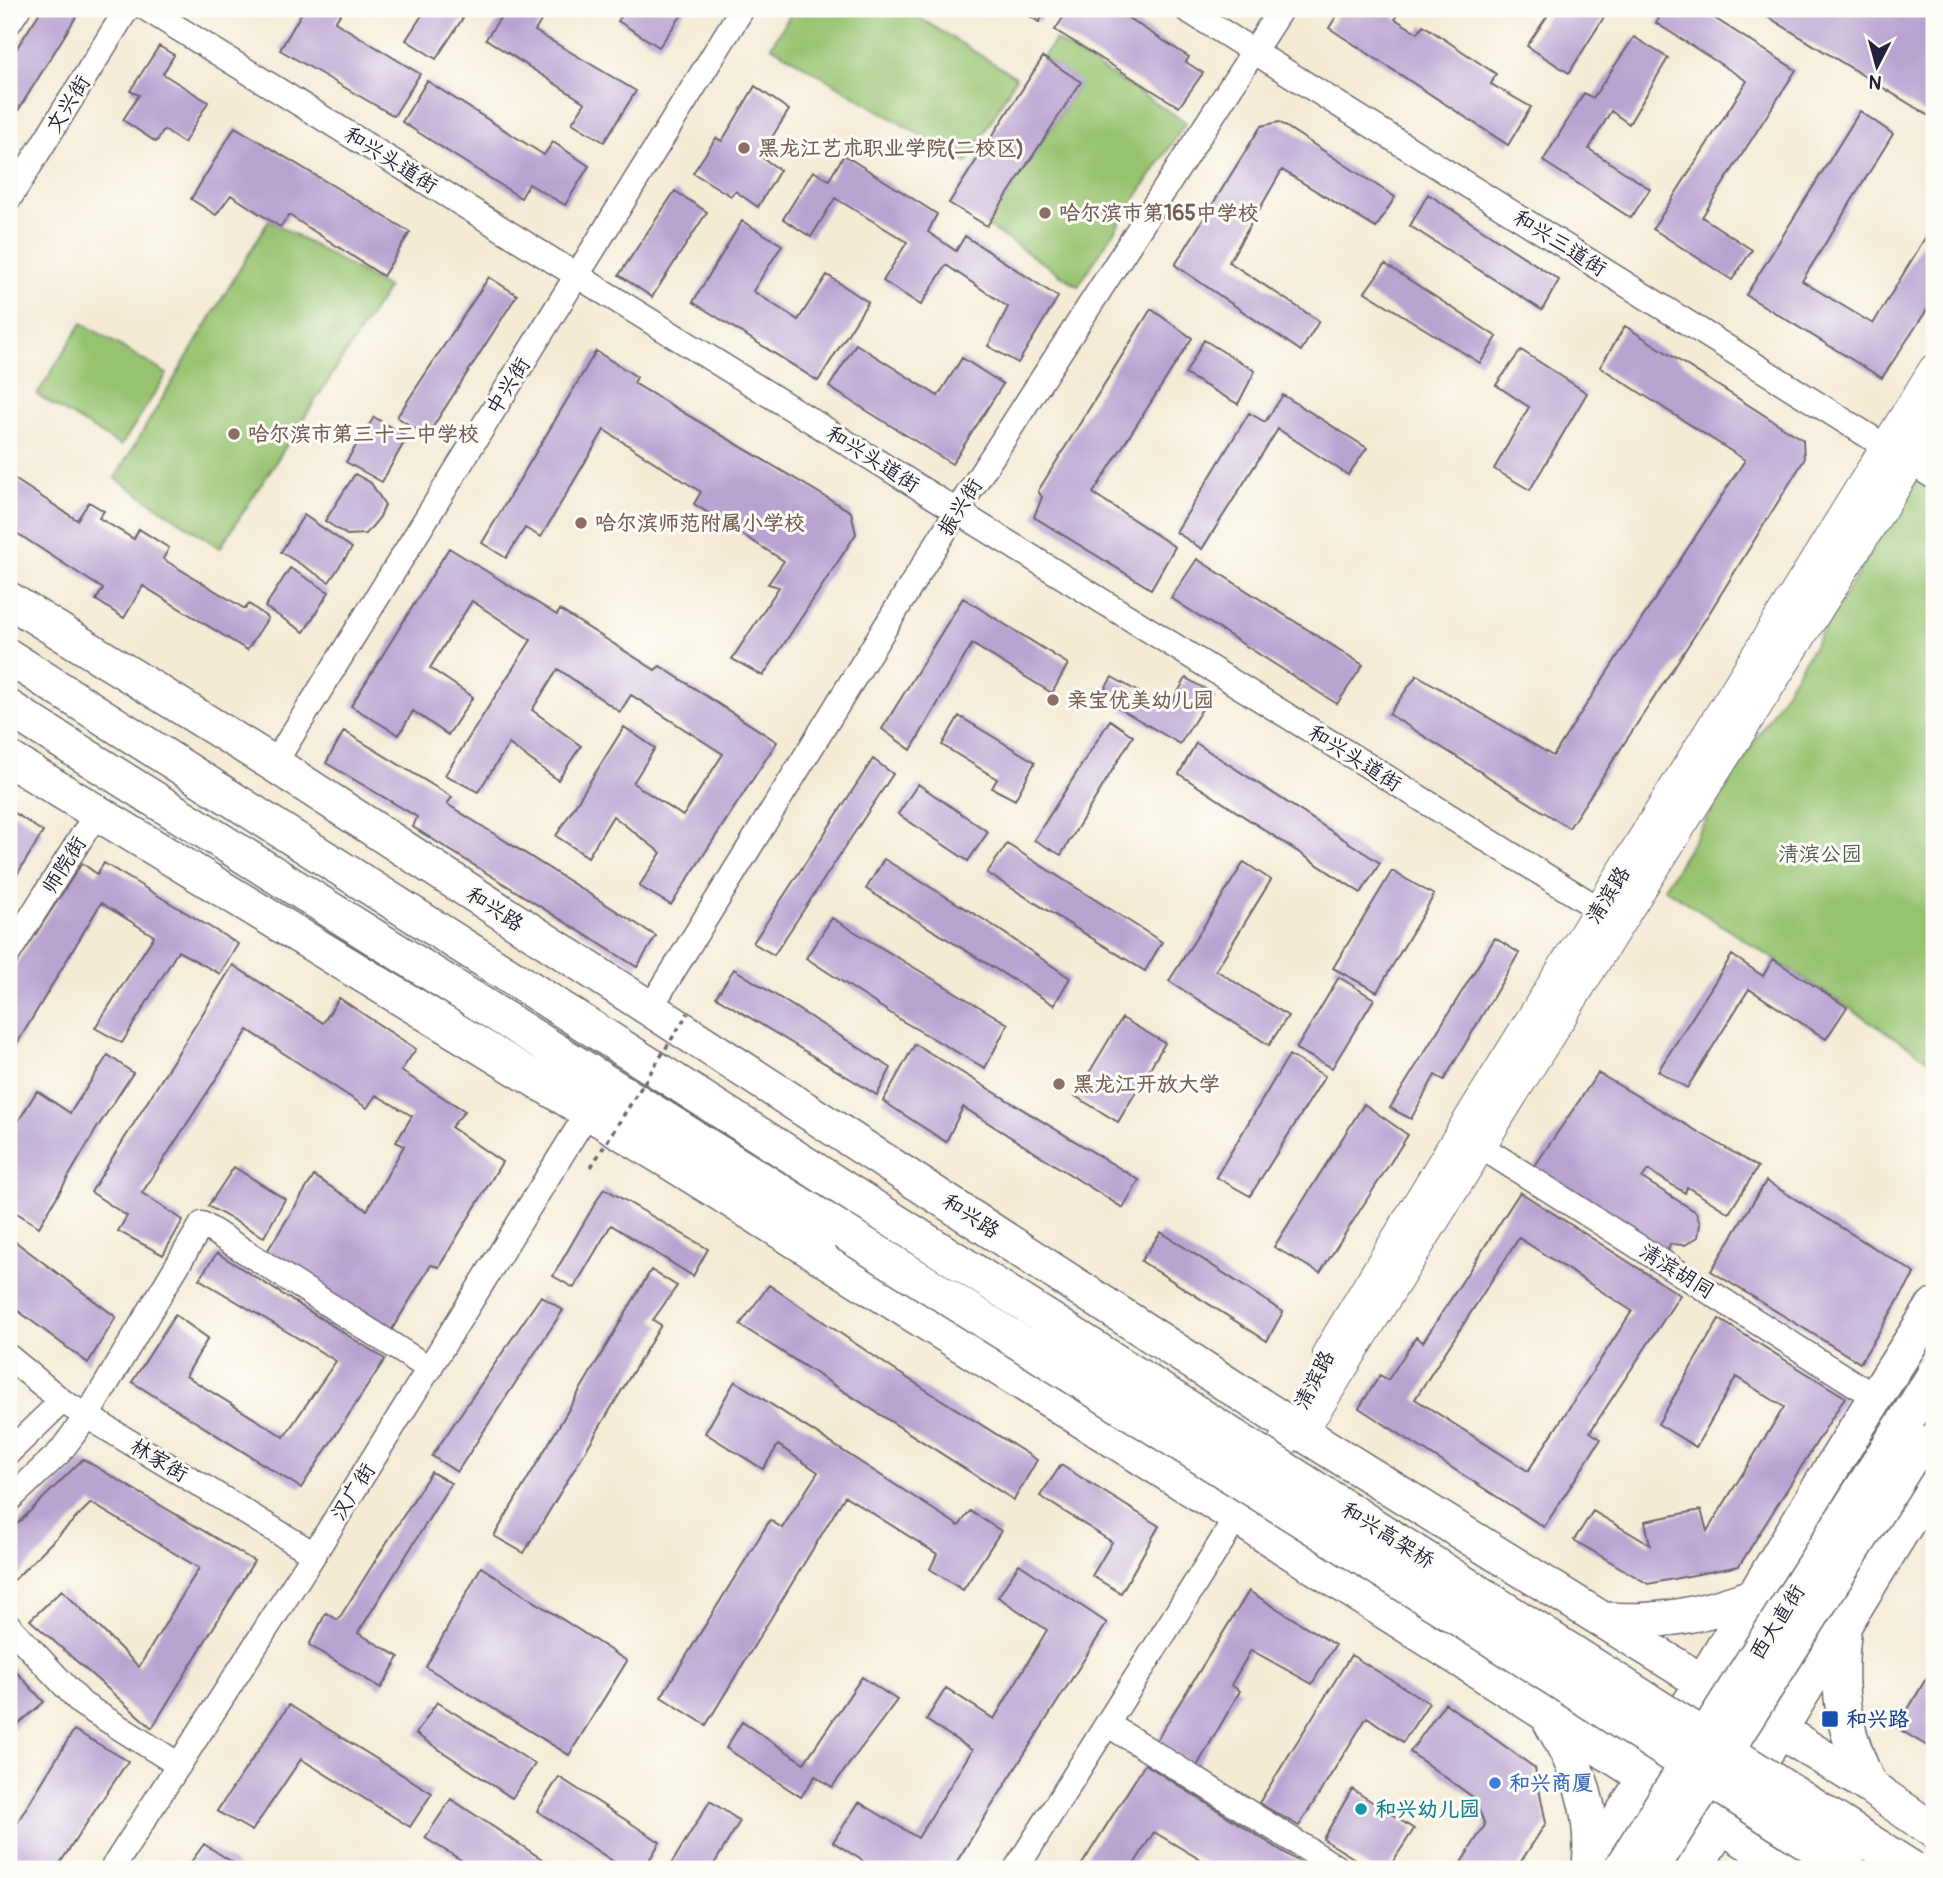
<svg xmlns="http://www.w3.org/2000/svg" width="1943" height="1878" font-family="Pangolin,'LXGW WenKai TC',sans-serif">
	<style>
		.green { fill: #97c370; stroke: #5c7256; stroke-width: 2 }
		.building { fill: #b9a3d1; fill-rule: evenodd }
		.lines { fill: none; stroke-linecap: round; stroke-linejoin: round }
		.minor-casing { stroke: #6c6871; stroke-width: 27 }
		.major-casing { stroke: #6c6871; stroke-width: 32 }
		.highway-casing { stroke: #6c6871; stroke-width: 38 }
		.minor { stroke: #fff; stroke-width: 24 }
		.major { stroke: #fff; stroke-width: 30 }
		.highway { stroke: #fff; stroke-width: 35 }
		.highway-bridge-casing { stroke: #6c6871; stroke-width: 38; stroke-linecap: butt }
		.path-bridge { stroke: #6c6871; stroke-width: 3.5; stroke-dasharray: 5 5; stroke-linecap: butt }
		.highway-bridge { stroke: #fff; stroke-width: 35 }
		.education-dot { fill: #8d6e63; stroke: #fdfcf7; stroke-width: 2.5 }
		.transit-dot { fill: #1a4fb4; stroke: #fdfcf7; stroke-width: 2.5 }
		.shop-dot { fill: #3f7fe0; stroke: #fdfcf7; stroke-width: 2.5 }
		.culture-dot { fill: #0f9aa8; stroke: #fdfcf7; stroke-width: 2.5 }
		.labels { text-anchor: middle; stroke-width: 6; stroke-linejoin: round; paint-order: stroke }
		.street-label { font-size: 21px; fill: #22223b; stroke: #fdfcf7 }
		.education-label { font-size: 21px; font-weight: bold; fill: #785e54; stroke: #fdfcf7; text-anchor: start }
		.park-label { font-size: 21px; fill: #4b5a4e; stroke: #fdfcf7 }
		.transit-label { font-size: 21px; font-weight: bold; fill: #164399; stroke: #fdfcf7; text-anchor: start }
		.shop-label { font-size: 21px; font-weight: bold; fill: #366cbe; stroke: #fdfcf7; text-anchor: start }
		.culture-label { font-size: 21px; font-weight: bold; fill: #0d838f; stroke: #fdfcf7; text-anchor: start }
	</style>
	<rect width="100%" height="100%" fill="#fdfcf7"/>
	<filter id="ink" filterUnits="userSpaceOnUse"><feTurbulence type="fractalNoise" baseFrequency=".0143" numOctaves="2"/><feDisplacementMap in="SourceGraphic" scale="14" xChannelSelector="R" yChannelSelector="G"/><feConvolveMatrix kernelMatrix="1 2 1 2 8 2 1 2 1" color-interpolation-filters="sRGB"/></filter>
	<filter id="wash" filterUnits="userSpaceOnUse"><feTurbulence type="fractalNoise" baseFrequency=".00686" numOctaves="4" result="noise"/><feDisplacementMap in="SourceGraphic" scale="28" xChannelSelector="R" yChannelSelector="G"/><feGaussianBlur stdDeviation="1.57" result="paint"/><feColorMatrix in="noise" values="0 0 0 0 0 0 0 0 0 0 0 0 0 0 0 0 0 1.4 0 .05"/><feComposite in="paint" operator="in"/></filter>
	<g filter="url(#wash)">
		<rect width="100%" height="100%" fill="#f4ebd5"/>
		<path class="green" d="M794 9H905L1016 77 967 163 771 46Z
			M1055 40 1186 122 1078 286 987 226 1080 83 1043 57Z
			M269 220 388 288 220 548 115 478Z
			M82 323 167 374 121 446 37 395Z
			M1919 475 1934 485V1063L1664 888Z"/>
		<g id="blocks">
			<path class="building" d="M42 9H81L9 125V60Z
				M304 9H344L335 22 420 74 394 116 280 50Z
				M426 9H449L463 18 436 59 406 40Z
				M506 9H548L535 31 636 91 604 142 572 123 585 103 486 39Z
				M627 9H686L659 47 618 21Z
				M1019 9H1047L1039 22Z
				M1069 9H1114L1189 57 1186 62 1203 73 1179 107 1055 30Z
				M1341 9H1400L1395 19 1418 33 1423 25 1496 74 1491 84 1531 107 1508 145 1329 28Z
				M1552 9H1609L1569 73 1527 46Z
				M1665 9H1700L1796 70 1702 217 1752 250 1732 280 1653 229 1747 81 1656 23Z
				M1755 9H1934V119Z
				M1634 37 1668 58 1629 124 1611 111 1589 149 1650 189 1631 218 1543 161 1584 93 1593 98Z
				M159 46 174 55 163 74 208 102 184 143 164 130 156 142 123 120 139 95 130 91Z
				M1043 57 1081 82 987 226 949 203Z
				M427 81 544 155 553 142 589 166 565 205 529 184 521 198 402 122Z
				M755 86 789 110 760 156 780 170 758 207 735 191 731 196 693 173 716 138 722 141Z
				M1860 111 1893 134 1802 281 1873 324 1934 223V299L1882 378 1746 295Z
				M1279 122 1395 197 1376 228 1282 170 1229 262 1319 321 1301 351 1175 265 1261 126Z
				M235 127 410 232 383 276 289 215 280 227 231 195 216 215 191 199Z
				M844 155 937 214 928 232 956 251 965 236 1058 297 1018 363 988 346 1008 307 946 265 921 305 883 281 907 242 835 198 811 237 783 219 813 171 829 180Z
				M675 191 707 212 652 297 619 275Z
				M1428 194 1559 280 1542 310 1410 226Z
				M742 221 782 245 753 291 798 320 827 275 868 302 818 381 693 302Z
				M1385 264 1497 337 1480 363 1365 292Z
				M489 277 517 295 427 436 397 417Z
				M1151 309 1192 338 1093 493 1175 547 1151 589 1034 517 1042 497 1038 491Z
				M1625 326 1803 440 1804 460 1708 615 1569 828 1389 714 1417 675 1553 756 1745 460 1600 367Z
				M1204 340 1255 371 1238 404 1185 374Z
				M856 344 938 396 962 358 1003 384 952 464 829 387Z
				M1521 350 1587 393 1530 490 1494 469 1529 407 1496 385Z
				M596 351 637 377 634 383 851 512 856 534 763 676 732 659 779 587 768 584 784 561 694 504 701 492 604 430 541 537 525 528 506 558 482 543Z
				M1283 395 1367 448 1348 475 1278 429 1202 549 1176 532 1249 413 1265 422Z
				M374 417 407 437 382 482 346 462Z
				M355 474 371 483 385 505 380 517 366 534 347 535 325 521Z
				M13 478 77 520 89 502 104 511 99 518 134 539 139 529 169 548 163 559 245 609 249 604 268 618 247 650 143 586 124 618 96 600 103 589 9 528V485Z
				M304 515 352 548 329 582 281 552Z
				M449 548 557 615 560 610 655 670 660 666 777 742 671 905 639 886 661 853 613 816 588 857 556 836 624 727 655 748 633 783 683 816 723 754 631 695 620 712 558 669 532 710 581 746 558 780 509 744 478 792 445 775 531 640 472 601 430 668 473 697 448 735 413 711 399 735 351 706Z
				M1197 559 1363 665 1337 704 1171 598Z
				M290 568 329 592 304 632 265 607Z
				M963 598 1068 664 1052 693 972 644 911 750 882 729Z
				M1112 677 1168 709 1186 678 1212 693 1180 744 1100 697Z
				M959 716 1035 762 1015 800 992 788 997 779 942 745Z
				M1110 720 1133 736 1061 855 1034 840Z
				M344 731 452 797 447 804 656 936 637 967 413 827 417 817 326 763Z
				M1196 743 1380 863 1361 893 1179 774Z
				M873 759 893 774 774 955 753 943Z
				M918 784 988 832 968 861 898 814Z
				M9 809 43 832 9 888Z
				M1007 844 1162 942 1145 971 987 873Z
				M884 859 991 924 1070 978 1054 1005 866 889Z
				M1244 862 1271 880 1216 970 1288 1016 1269 1045 1169 981Z
				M82 863 97 874 104 863 238 944 220 974 178 951 122 1043 95 1028 154 936 101 903 9 1057V975Z
				M1392 871 1434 895 1377 992 1333 968Z
				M832 918 1008 1024 985 1068 904 1022 806 958Z
				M1495 938 1519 953 1444 1080 1435 1075 1411 1119 1390 1108Z
				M1732 955 1763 976 1773 959 1847 1007 1826 1039 1749 989 1687 1088 1658 1071Z
				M233 965 323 1023 339 998 416 1049 401 1071 465 1111 451 1127 502 1162 439 1267 431 1265 391 1331 266 1253 314 1176 367 1210 404 1146 396 1142 412 1116 376 1095 367 1108 248 1030 142 1193 183 1220 163 1255 118 1231 127 1216 91 1192Z
				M734 969 891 1068 877 1095 716 997Z
				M1339 977 1374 999 1332 1068 1296 1049Z
				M1122 1018 1165 1043 1118 1122 1075 1096Z
				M915 1044 1139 1180 1123 1208 963 1107 946 1142 883 1101Z
				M108 1055 133 1073 97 1128 39 1227 9 1208V1136L37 1091 70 1113Z
				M1289 1055 1325 1076 1250 1196 1216 1177Z
				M1598 1073 1758 1167 1729 1213 1687 1187 1685 1193 1648 1170 1642 1178 1696 1212 1700 1224 1698 1237 1685 1245 1670 1244 1668 1251 1534 1167Z
				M1364 1104 1408 1135 1320 1273 1274 1247Z
				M234 1167 285 1199 264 1237 208 1206Z
				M1766 1181 1915 1273 1860 1363 1711 1271Z
				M604 1188 708 1249 693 1276 611 1225 574 1288 553 1276Z
				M1520 1192 1680 1295 1590 1432 1601 1439 1544 1527 1359 1408 1380 1375 1388 1380 1416 1337 1423 1342ZM1519 1238 1632 1311 1528 1471 1415 1399Z
				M1161 1232 1283 1312 1267 1341 1141 1261Z
				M9 1237 116 1317 88 1363 9 1304Z
				M217 1253 385 1359 301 1488 132 1382 175 1315 208 1338 186 1376 284 1437 336 1361 199 1279Z
				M651 1270 677 1286 653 1320 661 1325 524 1553 494 1536Z
				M769 1285 893 1369 1037 1460 1014 1500 740 1325Z
				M541 1296 563 1310 457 1472 432 1456Z
				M1719 1319 1845 1397 1739 1566 1648 1584 1574 1540 1593 1511 1650 1545 1645 1521 1701 1510 1707 1531 1784 1407 1736 1377 1696 1447 1658 1424Z
				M735 1381 959 1526 970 1511 1001 1531 963 1590 930 1569 937 1554 845 1496 706 1725 661 1697 770 1520 782 1528 818 1472 778 1445 763 1469 705 1433Z
				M83 1459 254 1561 152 1728 30 1620 62 1590 139 1667 199 1568 91 1503 9 1585V1532Z
				M1061 1465 1159 1526 1121 1593 1092 1576 1112 1542 1040 1496Z
				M431 1472 451 1483 358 1633 399 1657 381 1688 309 1645 326 1613 338 1620Z
				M1019 1564 1107 1623 952 1869H876L833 1842 859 1802 918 1838 972 1750 926 1720 946 1688 994 1719 1047 1630 998 1597Z
				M481 1567 627 1661 569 1755 426 1667Z
				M1249 1591 1335 1645 1312 1684 1251 1650 1231 1685 1240 1691 1197 1766 1156 1741Z
				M1351 1655 1429 1703 1403 1742 1367 1717 1299 1826 1259 1803Z
				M9 1664 44 1702 9 1732Z
				M1934 1665V1750L1897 1728Z
				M862 1677 897 1700 832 1787 815 1776 801 1797 726 1748 742 1722 804 1763Z
				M437 1702 535 1764 512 1798 416 1734Z
				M1445 1703 1535 1768 1546 1823 1516 1869H1457L1485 1825 1474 1798 1410 1752Z
				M289 1705 432 1793 410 1827 301 1759 252 1831 217 1811Z
				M74 1730 128 1761 56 1869H9V1836Z
				M1145 1764 1310 1869H1216L1154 1832 1131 1869H1079Z
				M559 1777 660 1842 644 1869H625L537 1811Z
				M1352 1789 1414 1829 1388 1869H1371L1323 1839Z
				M451 1799 557 1869H476L425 1838Z
				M710 1801 740 1821 711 1869H668Z
				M204 1844 243 1869H186Z"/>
		</g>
	</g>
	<g filter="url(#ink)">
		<use href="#blocks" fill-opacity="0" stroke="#6c6871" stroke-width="2"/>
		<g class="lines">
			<defs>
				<path id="minor" d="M147 9 1599 909
					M1186 9 1934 477
					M9 23 18 9
					M9 199 127 9
					M274 764 742 9
					M9 952 96 814
					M649 1010 957 511 1281 9
					M1480 1146 1875 1397
					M9 1357 62 1401 314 1554
					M9 1452 62 1401
					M9 1500 60 1452 87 1416 202 1224 430 1369
					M9 1626 82 1704 179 1765
					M1107 1724 1339 1869
					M112 1869 314 1554 588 1112
					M1016 1869 1237 1517"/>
				<path id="major" d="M1328 1352 1461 1132 1934 369
					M1259 1481 1293 1427 1315 1412 1620 922 1934 426"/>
				<path id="highway" d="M9 600 274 764 1293 1427 1869 1786 1934 1831
					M9 657 863 1201
					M9 708 844 1232
					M9 759 669 1161 1237 1517 1790 1869
					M1604 1620C1658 1624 1706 1614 1757 1595
					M1843 1634C1836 1694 1844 1731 1869 1786
					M1551 1722C1579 1769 1595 1811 1590 1867
					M1590 1867C1707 1681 1814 1489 1934 1306
					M1694 1869 1934 1478"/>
			</defs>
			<use href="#minor" class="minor-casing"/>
			<use href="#major" class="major-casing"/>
			<use href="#highway" class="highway-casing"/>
			<use href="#minor" class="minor"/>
			<use href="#major" class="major"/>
			<use href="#highway" class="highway"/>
			<defs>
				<path id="highway-bridge" d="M863 1201 1912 1869
					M844 1232 1554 1678 1849 1869
					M1621 1869 1934 1376
					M1651 1869 1920 1443"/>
			</defs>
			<use href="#highway-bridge" class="highway-bridge-casing"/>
			<path class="path-bridge" d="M591 1167 688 1013"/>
			<use href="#highway-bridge" class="highway-bridge"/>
		</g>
	</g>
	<g class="education-dot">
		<circle cx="744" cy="148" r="7"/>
		<circle cx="1045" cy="213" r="7"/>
		<circle cx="234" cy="434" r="7"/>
		<circle cx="581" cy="523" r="7"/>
		<circle cx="1053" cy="700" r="7"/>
		<circle cx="1059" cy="1084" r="7"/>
	</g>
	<rect class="transit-dot" x="1821" y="1710" width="18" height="18" rx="3.5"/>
	<circle class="shop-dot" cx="1495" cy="1783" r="7"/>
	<circle class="culture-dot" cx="1361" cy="1809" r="7"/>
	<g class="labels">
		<g class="street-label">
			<text transform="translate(68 104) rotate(-58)" y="7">文兴街</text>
			<text transform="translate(391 160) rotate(32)" y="7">和兴头道街</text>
			<text transform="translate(1560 243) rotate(32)" y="7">和兴三道街</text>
			<text transform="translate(508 386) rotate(-58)" y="7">中兴街</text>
			<text transform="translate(873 459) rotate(32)" y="7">和兴头道街</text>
			<text transform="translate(960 507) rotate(-58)" y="7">振兴街</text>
			<text transform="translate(1355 758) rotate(32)" y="7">和兴头道街</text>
			<text transform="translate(64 865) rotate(-58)" y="7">师院街</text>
			<text transform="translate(1608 895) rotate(-58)" y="7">清滨路</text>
			<text transform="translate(495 909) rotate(33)" y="7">和兴路</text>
			<text transform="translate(971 1216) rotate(33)" y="7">和兴路</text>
			<text transform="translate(1677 1271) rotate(32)" y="7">清滨胡同</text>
			<text transform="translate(1314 1380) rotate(-63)" y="7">清滨路</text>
			<text transform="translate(159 1460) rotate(31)" y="7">林家街</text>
			<text transform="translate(353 1492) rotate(-58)" y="7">汉广街</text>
			<text transform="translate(1388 1535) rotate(32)" y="7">和兴高架桥</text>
			<text transform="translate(1777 1622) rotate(-58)" y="7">西大直街</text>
		</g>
		<g class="education-label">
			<text x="758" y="155">黑龙江艺术职业学院(二校区)</text>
			<text x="1059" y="220">哈尔滨市第165中学校</text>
			<text x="248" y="441">哈尔滨市第三十二中学校</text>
			<text x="595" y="530">哈尔滨师范附属小学校</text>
			<text x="1067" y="707">亲宝优美幼儿园</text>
			<text x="1073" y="1091">黑龙江开放大学</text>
		</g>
		<g class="park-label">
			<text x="1820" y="861">清滨公园</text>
		</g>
		<g class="transit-label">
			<text x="1846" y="1726">和兴路</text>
		</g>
		<g class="shop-label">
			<text x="1509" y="1790">和兴商厦</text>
		</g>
		<g class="culture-label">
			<text x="1375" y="1816">和兴幼儿园</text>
		</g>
	</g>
	<rect width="1943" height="1878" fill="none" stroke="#fdfcf7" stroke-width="35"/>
	<g transform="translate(1877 66) rotate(186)" stroke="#fdfcf7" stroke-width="5" paint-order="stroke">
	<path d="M0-5L12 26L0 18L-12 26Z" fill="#22223b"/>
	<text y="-10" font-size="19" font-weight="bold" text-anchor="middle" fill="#22223b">N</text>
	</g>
</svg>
